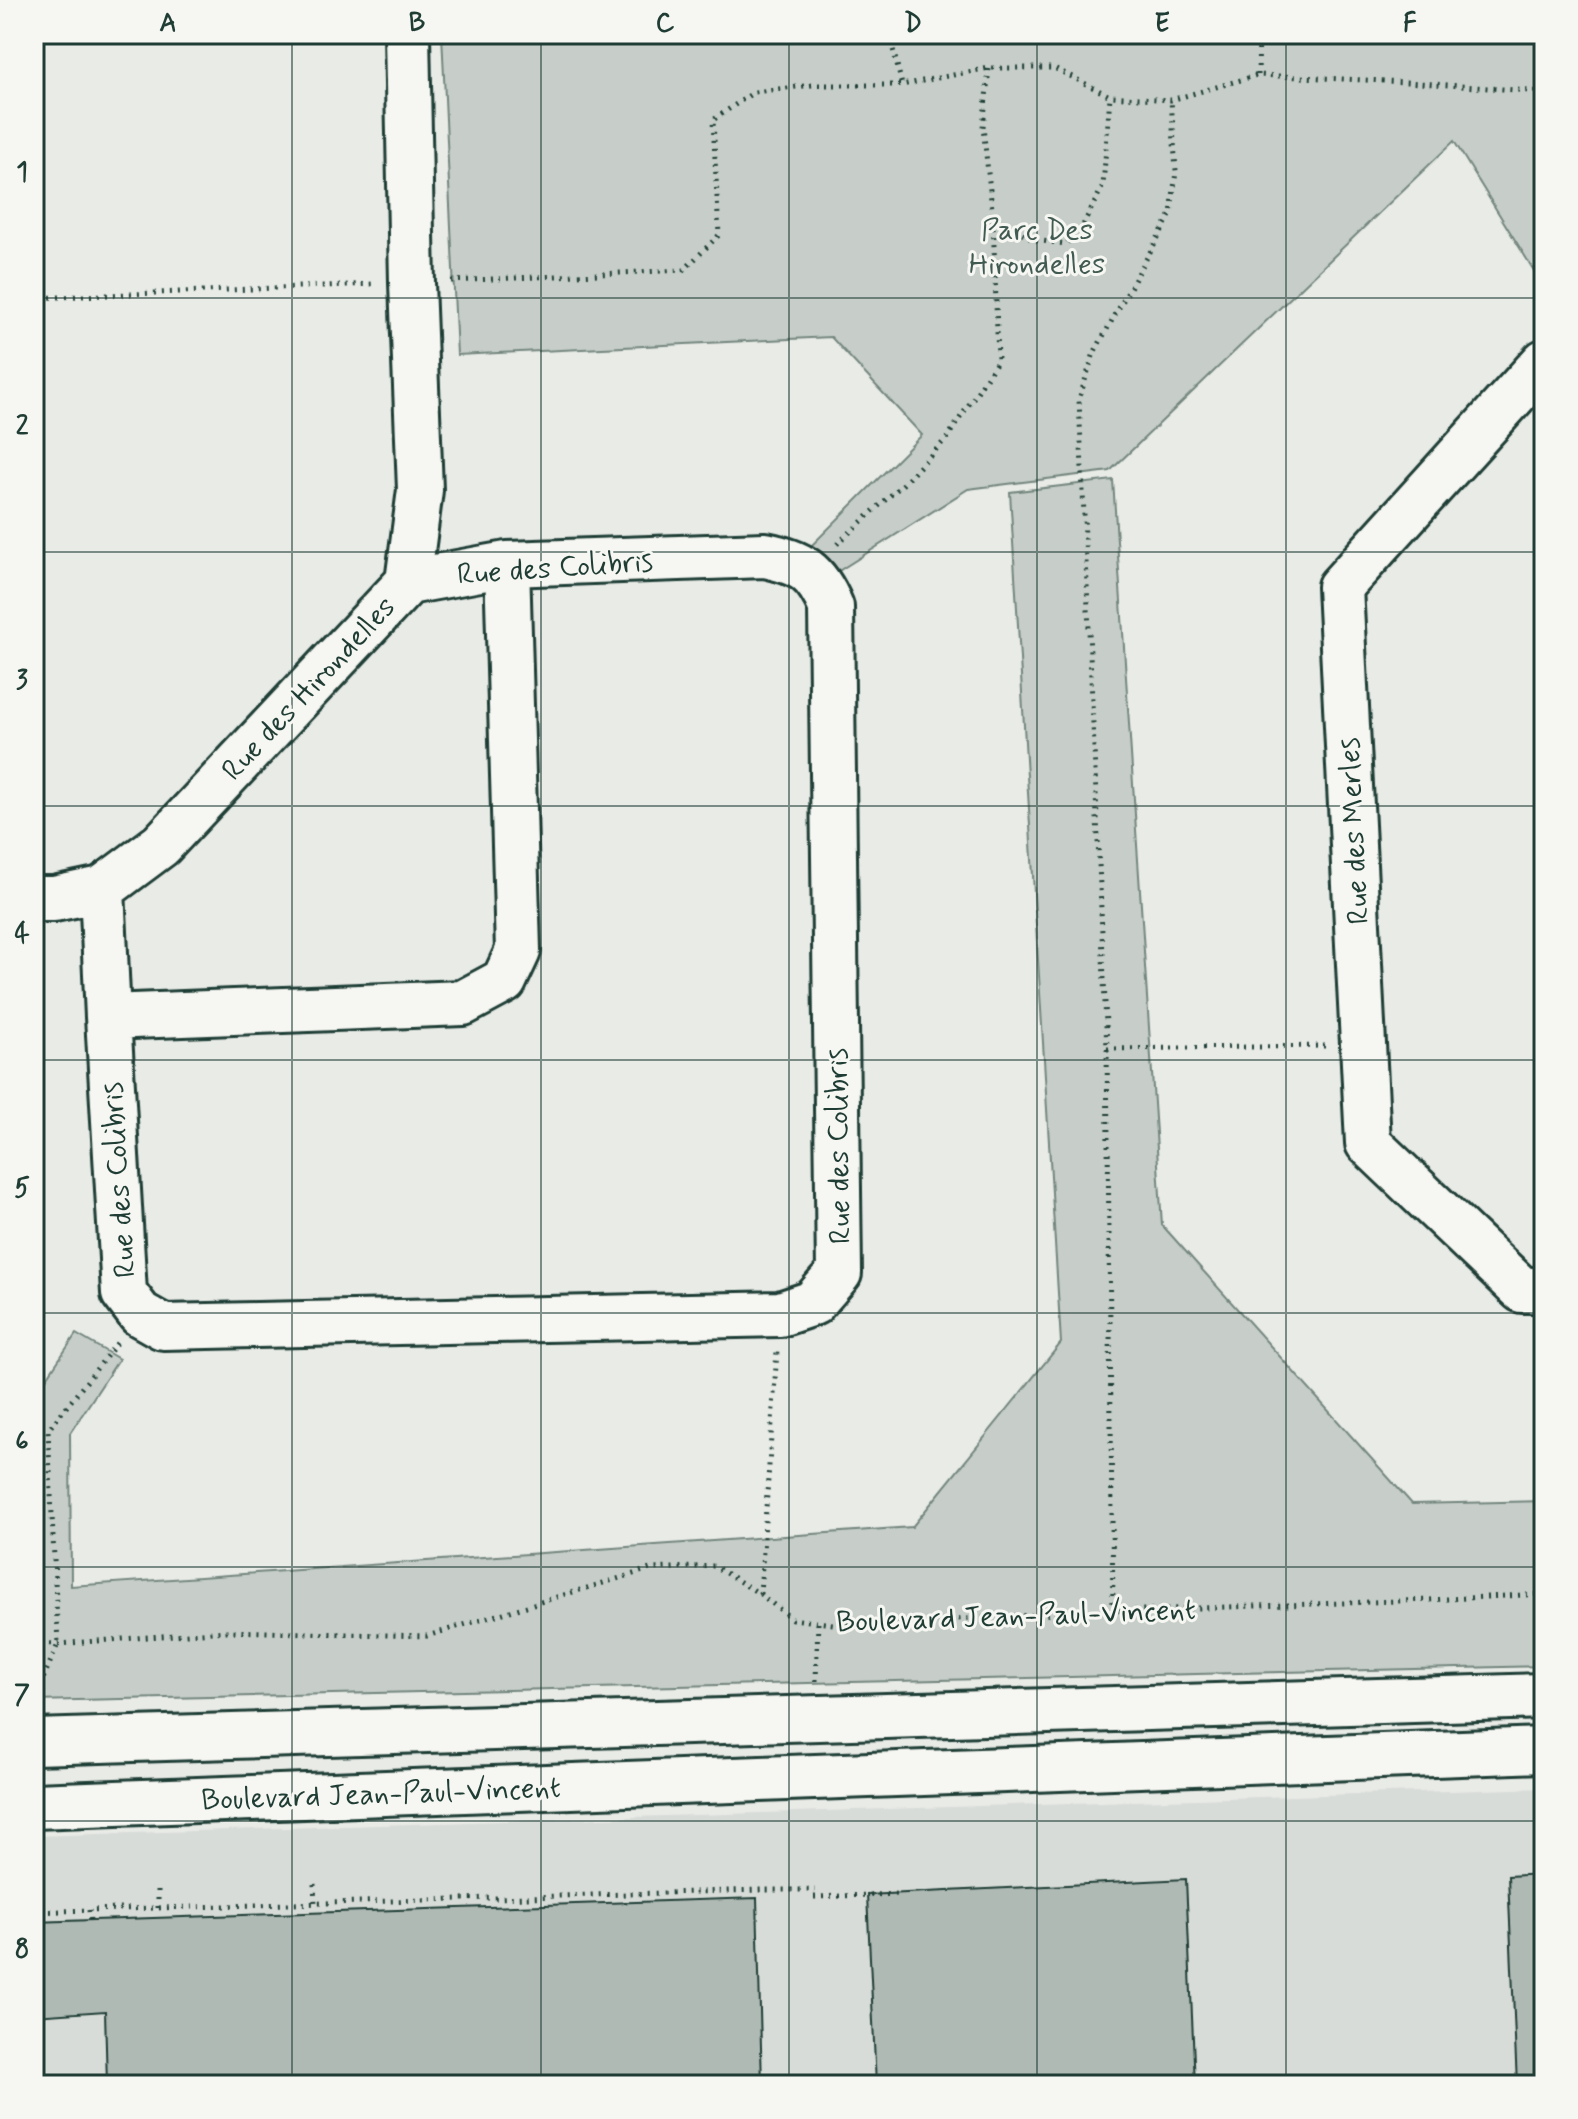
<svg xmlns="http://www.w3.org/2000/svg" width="1578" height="2119" font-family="Mynerve,sans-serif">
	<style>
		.built { fill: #d8dcd8 }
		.green { fill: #c7cec9; stroke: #73867e; stroke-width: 2 }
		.building { fill: #b0bab5; stroke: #1f3d34; stroke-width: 2 }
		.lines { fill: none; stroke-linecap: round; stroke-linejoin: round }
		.minor-casing { stroke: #1f3d34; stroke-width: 50 }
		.path { stroke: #1f3d34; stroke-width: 5; stroke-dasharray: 2 6; stroke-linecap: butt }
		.minor { stroke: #f6f6f2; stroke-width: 44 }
		.grid { fill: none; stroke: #1f3d34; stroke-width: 2; stroke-opacity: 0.55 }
		.labels { text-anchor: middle; stroke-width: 6; stroke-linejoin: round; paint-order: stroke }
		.park-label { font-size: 30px; fill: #415a52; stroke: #f6f6f2 }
		.street-label { font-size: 30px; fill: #1f3d34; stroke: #f6f6f2 }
		.neatline { fill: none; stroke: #1f3d34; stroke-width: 3 }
		.grid-label { font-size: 26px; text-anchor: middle; font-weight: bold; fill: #1f3d34 }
	</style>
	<rect width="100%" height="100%" fill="#e9ebe7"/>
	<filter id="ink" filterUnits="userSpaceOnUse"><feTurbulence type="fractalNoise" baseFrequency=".0125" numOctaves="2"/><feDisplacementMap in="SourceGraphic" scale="16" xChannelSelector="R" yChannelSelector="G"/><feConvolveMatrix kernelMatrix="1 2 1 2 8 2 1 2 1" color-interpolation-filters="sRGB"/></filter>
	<g filter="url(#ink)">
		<path class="built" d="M1544 1788V2085H34V1836Z"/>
		<path class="green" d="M442 34H1544V287L1454 141 1110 471 968 489 837 572 811 546 922 435 831 337 457 355Z
			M1113 480 1162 1225 1412 1504 1544 1501V1666L34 1701V1397L76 1334 119 1359 70 1433 71 1586 912 1527 1061 1343 1010 492Z"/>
		<path class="building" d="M1544 1874V2085H1517L1508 1876Z
			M1186 1879 1195 2085H876L867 1895Z
			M757 1898 762 2085H107L105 2011 34 2016V1922Z"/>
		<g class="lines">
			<defs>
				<path id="minor" d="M1544 362 1340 587 1368 1143 1522 1290H1544
					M102 889 108 1017 124 1293 140 1314 163 1327 780 1314 813 1303 839 1273 831 607C816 571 802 563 765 555L507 564 408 582
					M34 899H54L102 889 161 845 408 582 420 490 412 283 407 34
					M108 1017 463 1003 504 981 518 951 507 564
					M34 1742 1544 1696
					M34 1806 1544 1750"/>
			</defs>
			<use href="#minor" class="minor-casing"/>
			<path class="path" d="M895 34 893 49 902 85 989 68H1054L1110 96 1171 100 1258 75 1406 82 1544 92
				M1258 75 1259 34
				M994 218 1033 240 1066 244 1082 227 1103 186 1110 96
				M451 281 684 270 719 235 713 120 754 92 812 85H902
				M34 298 373 284
				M837 544 903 484 947 438 998 360 993 218 983 127 989 68
				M1107 1049 1326 1046
				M760 1594 777 1351
				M1113 1611 1107 1049 1079 399 1094 353 1171 214 1176 171 1171 100
				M34 1643 58 1644 226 1631 427 1636 650 1569 714 1566 760 1594 792 1619 840 1625 1113 1611 1428 1600 1544 1594
				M816 1681 818 1622
				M34 1700 58 1644 48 1430 117 1343
				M314 1884 315 1903
				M814 1897 899 1894
				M158 1908V1889
				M34 1912 89 1910
				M90 1920 89 1910 762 1890H815"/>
			<use href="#minor" class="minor"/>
		</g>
	</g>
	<path class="grid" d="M292 34V2085M541 34V2085M789 34V2085M1037 34V2085M1286 34V2085M34 298H1544M34 552H1544M34 806H1544M34 1060H1544M34 1313H1544M34 1567H1544M34 1821H1544"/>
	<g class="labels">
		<g class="park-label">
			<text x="1037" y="239">Parc Des<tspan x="1037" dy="34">Hirondelles</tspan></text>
		</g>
		<g class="street-label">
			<text transform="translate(555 567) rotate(-4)" y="10">Rue des Colibris</text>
			<text transform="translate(308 688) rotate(-47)" y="10">Rue des Hirondelles</text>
			<text transform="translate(1353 831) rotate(-93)" y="10">Rue des Merles</text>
			<text transform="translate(838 1146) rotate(-91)" y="10">Rue des Colibris</text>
			<text transform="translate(118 1180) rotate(-94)" y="10">Rue des Colibris</text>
			<text transform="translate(1016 1615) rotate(-2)" y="10">Boulevard Jean-Paul-Vincent</text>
			<text transform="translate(381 1793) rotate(-2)" y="10">Boulevard Jean-Paul-Vincent</text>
		</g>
	</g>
	<rect width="1578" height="2119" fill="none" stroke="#f6f6f2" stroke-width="88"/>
	<rect x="44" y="44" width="1490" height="2031" class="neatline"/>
	<g class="grid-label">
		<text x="168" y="31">A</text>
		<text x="417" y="31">B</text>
		<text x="665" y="31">C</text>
		<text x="913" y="31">D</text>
		<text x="1162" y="31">E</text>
		<text x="1410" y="31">F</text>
		<text x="22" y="180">1</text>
		<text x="22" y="434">2</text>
		<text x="22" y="688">3</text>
		<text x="22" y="942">4</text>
		<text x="22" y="1196">5</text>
		<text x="22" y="1449">6</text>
		<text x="22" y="1703">7</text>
		<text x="22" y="1957">8</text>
	</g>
</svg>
